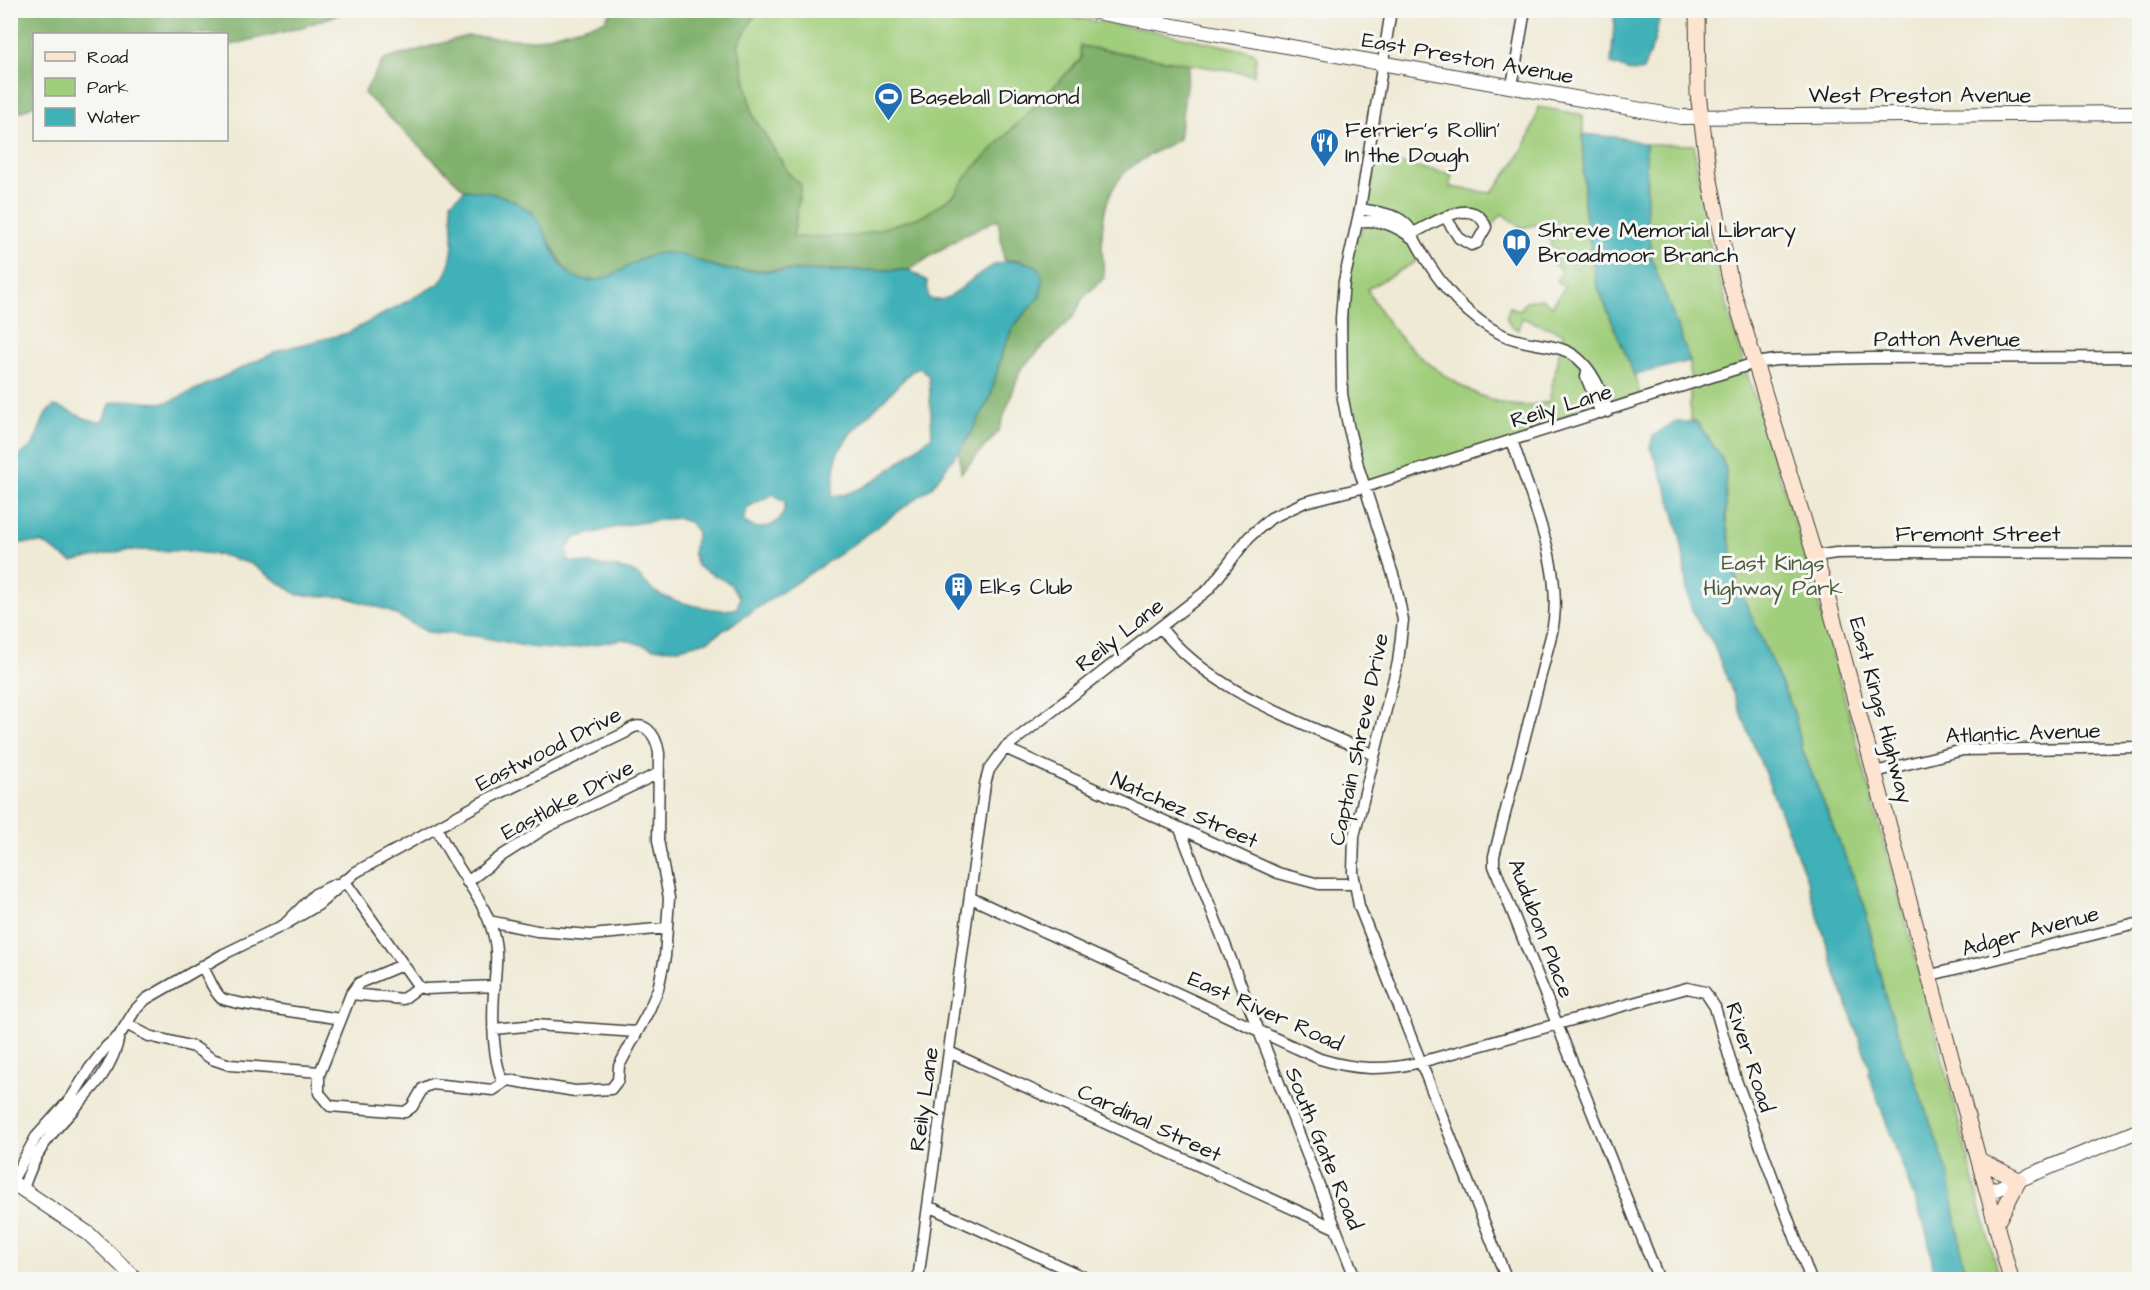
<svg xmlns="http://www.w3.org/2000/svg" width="2150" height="1290" font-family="'Architects Daughter',sans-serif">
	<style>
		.green { fill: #a1ce7c; stroke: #5e754c; stroke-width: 1.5 }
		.forest { fill: #80b16c; stroke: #4e6644; stroke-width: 1.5 }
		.water { fill: #41b1b8; stroke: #2e666a; stroke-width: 1.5; fill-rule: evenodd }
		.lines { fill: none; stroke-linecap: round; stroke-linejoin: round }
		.minor-casing { stroke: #3c3b38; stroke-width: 13 }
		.tertiary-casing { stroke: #3c3b38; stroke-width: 16 }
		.secondary-casing { stroke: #3c3b38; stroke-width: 17 }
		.minor { stroke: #fff; stroke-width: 10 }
		.tertiary { stroke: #fff; stroke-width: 14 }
		.secondary { stroke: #fde4d1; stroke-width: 15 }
		.labels { text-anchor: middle; stroke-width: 6; stroke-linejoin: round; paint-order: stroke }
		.street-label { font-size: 22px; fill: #1c1c1c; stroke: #f6f6f2 }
		.poi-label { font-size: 22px; fill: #1c1c1c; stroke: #f6f6f2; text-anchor: start }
		.park-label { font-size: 22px; fill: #4b5a3e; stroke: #f6f6f2 }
	</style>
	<rect width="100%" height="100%" fill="#f6f6f2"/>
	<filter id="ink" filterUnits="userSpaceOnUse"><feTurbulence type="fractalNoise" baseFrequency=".0167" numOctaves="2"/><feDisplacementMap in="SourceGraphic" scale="12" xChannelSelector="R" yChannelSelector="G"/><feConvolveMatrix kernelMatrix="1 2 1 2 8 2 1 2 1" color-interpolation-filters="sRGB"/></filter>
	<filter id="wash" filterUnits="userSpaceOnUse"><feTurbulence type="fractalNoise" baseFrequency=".008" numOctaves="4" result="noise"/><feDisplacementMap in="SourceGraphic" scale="24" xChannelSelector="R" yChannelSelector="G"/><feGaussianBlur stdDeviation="1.35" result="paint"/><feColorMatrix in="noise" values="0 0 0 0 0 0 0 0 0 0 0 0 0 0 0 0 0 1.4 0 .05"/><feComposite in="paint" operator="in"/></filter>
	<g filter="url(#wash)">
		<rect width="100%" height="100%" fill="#efead5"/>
		<path class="green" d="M1027 10 1149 30 1253 52 1256 57 1254 75 1081 46V59L971 171 955 195 923 216 857 236 793 238 801 185 789 174 753 116 738 45 757 11Z
			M1538 107 1583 115 1584 202 1642 401 1365 487 1342 394 1349 254 1365 224 1400 228 1421 252 1417 261 1367 289C1378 307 1389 327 1405 342 1434 371 1483 407 1526 406 1533 405 1541 403 1549 402L1563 333 1522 318 1518 330 1510 325 1506 317 1510 307 1520 310 1526 301 1542 299 1552 306 1565 287 1556 281 1563 271 1553 264 1560 252 1551 246 1546 222 1522 228 1502 214 1491 227H1486L1469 210 1413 233 1368 210 1366 203 1378 159 1452 174 1450 187 1491 193C1514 166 1532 142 1538 107Z
			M1646 144 1694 145 1707 235 1747 374 1805 555 1930 1009 1999 1279H1966L1885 996 1864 904 1802 749 1794 712 1738 586 1726 521V470L1721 457 1697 422 1690 419V361L1652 260 1647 219Z"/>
		<path class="forest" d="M10 11 11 10 349 11 299 28 227 46 226 34H34V105L11 116Z
			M612 11H757L738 45 753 116 789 174 801 185 793 237 857 236 923 216 954 195 971 171 1081 59 1080 46 1189 64 1179 139C1163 148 1144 157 1130 168 1097 196 1101 239 1104 278L1082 299 1075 315 1021 369 998 432 961 473 959 451 990 398 1003 350 1013 327 1040 296 1023 260H1004L998 219 964 235 909 270H728L688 258 640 259 621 272 595 282 577 279 566 270 531 211 465 190 364 93 383 60 467 36 534 40 604 21Z"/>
		<path class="water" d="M1615 11H1661L1654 42 1643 70 1633 72 1611 64Z
			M1583 134 1624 138 1646 144 1647 219 1652 260 1690 361 1634 375 1596 283 1584 206Z
			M465 190C488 191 511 196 529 211 551 228 551 270 580 279 610 288 631 257 660 253 683 250 708 268 731 270 790 273 850 270 909 270L927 281 928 298C961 313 980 240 1038 267L1043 279 1040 296 1013 327 1002 352 990 398 970 435 932 487 841 553 707 641 676 649 652 648 623 639 564 650 529 647 475 636 427 632 387 610 345 597 298 595 251 564 225 556 188 551 125 550 72 562 43 543H11V463L33 445 46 413 54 406C71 409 85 422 102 422L111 403C132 396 147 406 169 402L280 350 348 333 439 284C458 259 453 232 451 202ZM921 368 929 377 932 436C903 458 869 493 832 497L837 454 850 434 912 371ZM773 494 785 502C786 524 759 537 743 520L748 507ZM676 518 689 522 697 532 693 553 697 566 729 583 740 598 737 608C720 614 667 601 653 590 644 584 640 573 628 570 609 565 588 565 568 561L567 548 575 538 624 525Z
			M1674 422H1697L1721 457 1726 470V521L1738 586 1794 712 1802 749 1864 904 1885 996 1948 1172 1966 1279H1935L1927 1233 1868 1073 1870 1068 1834 968 1805 874 1712 641C1678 603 1690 580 1680 536 1673 506 1663 476 1650 448L1653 436Z"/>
	</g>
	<g filter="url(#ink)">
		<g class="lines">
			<defs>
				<path id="minor" d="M1391 10 1360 209 1344 281 1341 318 1342 394 1348 425 1359 469 1395 581 1403 620 1398 662 1354 836 1353 872 1359 906 1507 1280
					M1512 86 1525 10
					M1357 222C1380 218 1397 226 1415 240 1408 214 1383 213 1360 209
					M1413 233C1435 223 1473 194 1486 227L1477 243 1471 245 1459 238 1446 218
					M1415 240C1435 278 1463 316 1503 335 1522 344 1541 343 1561 349 1587 357 1601 387 1608 412
					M1587 371 1586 377 1601 413
					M1512 440C1531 500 1565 570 1552 632L1494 856V866L1659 1280
					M1816 556 1836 553 1901 552 2140 553
					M1160 627C1213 694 1299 720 1374 755
					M1005 748 1278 873 1319 884H1354
					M1875 772 1963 750 2140 747
					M437 828C452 865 483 895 493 933 499 953 495 973 494 992 492 1022 492 1055 503 1083
					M1180 829 1356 1280
					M344 880 419 987 426 989 495 986
					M467 882 503 855 547 827 657 774
					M971 898 1320 1059C1356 1070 1385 1071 1421 1062L1687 988 1705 992 1715 1007 1736 1080 1811 1280
					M489 921 537 931 591 935 667 928
					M284 925 318 905 356 872 490 798 625 733C643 716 656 734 659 753L658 840 669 898 665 957 658 989 649 1010 619 1066 618 1080 611 1089 575 1091 508 1080 493 1090 432 1084 423 1088 412 1107 405 1112 330 1106 319 1093V1075L351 994 359 983 402 965
					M202 966C208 975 213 991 221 998 228 1004 322 1015 340 1019
					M1931 975 2140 923
					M351 994 403 999 419 987
					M128 1025 149 1036 194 1047 212 1059 230 1065 320 1072
					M494 1029 536 1025 636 1032
					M949 1052 1335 1228
					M12 1181 36 1137 72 1097 90 1068 107 1046 119 1036 135 1010 146 999 224 954 284 925 315 894 336 884
					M23 1189C28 1174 34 1159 43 1146 68 1108 110 1084 119 1036
					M928 1206 1090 1280
					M918 1280 985 784 989 770 1005 748 1209 589 1249 537 1271 518 1305 502 1365 487 1755 363 1776 360 1872 358 2140 357"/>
				<path id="tertiary" d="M1085 10 1681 117 2140 113
					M10 1181 89 1234 137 1280
					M1989 1192 2140 1130"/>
				<path id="secondary" d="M1697 10 1698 94 1709 175 1731 285 1826 592 2011 1280
					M1981 1161 2015 1178
					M1997 1222 2019 1180"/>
			</defs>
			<use href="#minor" class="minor-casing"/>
			<use href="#tertiary" class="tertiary-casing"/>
			<use href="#secondary" class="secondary-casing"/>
			<use href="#minor" class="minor"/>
			<use href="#tertiary" class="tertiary"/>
			<use href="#secondary" class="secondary"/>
		</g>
	</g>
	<defs>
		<symbol id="stadium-pin" viewBox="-11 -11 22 30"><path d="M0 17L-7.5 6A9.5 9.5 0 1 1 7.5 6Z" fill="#1f6fb2" stroke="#f6f6f2"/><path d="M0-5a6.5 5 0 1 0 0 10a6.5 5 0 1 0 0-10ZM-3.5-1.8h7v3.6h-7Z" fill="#fff"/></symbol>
		<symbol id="restaurant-pin" viewBox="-11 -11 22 30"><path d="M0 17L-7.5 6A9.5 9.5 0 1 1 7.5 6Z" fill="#1f6fb2" stroke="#f6f6f2"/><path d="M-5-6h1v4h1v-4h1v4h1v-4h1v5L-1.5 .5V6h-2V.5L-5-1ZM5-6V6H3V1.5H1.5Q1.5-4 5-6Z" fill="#fff"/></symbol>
		<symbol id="library-pin" viewBox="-11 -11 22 30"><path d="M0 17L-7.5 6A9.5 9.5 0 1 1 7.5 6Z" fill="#1f6fb2" stroke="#f6f6f2"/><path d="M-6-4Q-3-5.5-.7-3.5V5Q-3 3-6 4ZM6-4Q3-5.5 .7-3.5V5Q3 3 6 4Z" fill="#fff"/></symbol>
		<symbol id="building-pin" viewBox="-11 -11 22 30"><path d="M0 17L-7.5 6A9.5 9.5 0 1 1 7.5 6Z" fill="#1f6fb2" stroke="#f6f6f2"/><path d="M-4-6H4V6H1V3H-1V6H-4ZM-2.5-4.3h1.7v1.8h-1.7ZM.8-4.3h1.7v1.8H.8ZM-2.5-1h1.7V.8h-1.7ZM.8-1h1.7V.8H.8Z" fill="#fff"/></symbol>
	</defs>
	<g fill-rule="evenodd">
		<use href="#stadium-pin" x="872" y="80" width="33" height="45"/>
		<use href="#restaurant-pin" x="1308" y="126" width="33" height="45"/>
		<use href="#library-pin" x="1500" y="226" width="33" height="45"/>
		<use href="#building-pin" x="942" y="570" width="33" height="45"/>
	</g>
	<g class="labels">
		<g class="street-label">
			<text transform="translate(1468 57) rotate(10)" y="8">East Preston Avenue</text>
			<text x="1920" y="102">West Preston Avenue</text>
			<text x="1947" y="346">Patton Avenue</text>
			<text transform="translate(1561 405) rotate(-17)" y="8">Reily Lane</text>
			<text x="1978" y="541">Fremont Street</text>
			<text transform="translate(1119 634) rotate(-38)" y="8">Reily Lane</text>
			<text transform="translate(1882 710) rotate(75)" y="8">East Kings Highway</text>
			<text transform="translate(2023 732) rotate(-2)" y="8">Atlantic Avenue</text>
			<text transform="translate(1358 739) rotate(-78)" y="8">Captain Shreve Drive</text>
			<text transform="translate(548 748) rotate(-27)" y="8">Eastwood Drive</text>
			<text transform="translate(567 799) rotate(-28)" y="8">Eastlake Drive</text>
			<text transform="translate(1185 809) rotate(24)" y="8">Natchez Street</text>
			<text transform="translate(1542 928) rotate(69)" y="8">Audubon Place</text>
			<text transform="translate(2030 930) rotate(-15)" y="8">Adger Avenue</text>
			<text transform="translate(1266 1010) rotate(24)" y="8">East River Road</text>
			<text transform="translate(1751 1057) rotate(72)" y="8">River Road</text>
			<text transform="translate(923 1099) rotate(-82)" y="8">Reily Lane</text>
			<text transform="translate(1150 1122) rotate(25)" y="8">Cardinal Street</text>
			<text transform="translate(1325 1148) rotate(68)" y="8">South Gate Road</text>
		</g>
		<g class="poi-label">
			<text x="910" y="104">Baseball Diamond</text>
			<text x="1345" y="137">Ferrier's Rollin'<tspan x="1345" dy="25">In the Dough</tspan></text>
			<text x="1538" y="237">Shreve Memorial Library<tspan x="1538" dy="25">Broadmoor Branch</tspan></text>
			<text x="980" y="594">Elks Club</text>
		</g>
		<g class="park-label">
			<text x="1773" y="570">East Kings<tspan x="1773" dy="25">Highway Park</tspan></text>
		</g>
	</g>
	<rect width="2150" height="1290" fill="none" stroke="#f6f6f2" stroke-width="36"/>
	<rect x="33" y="33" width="195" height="108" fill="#f6f6f2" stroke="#9f9f9c" stroke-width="1.5"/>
	<rect x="45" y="52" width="30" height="9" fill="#fde4d1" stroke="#9f9f9c" stroke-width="1.5"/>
	<text x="87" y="63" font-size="18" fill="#1c1c1c">Road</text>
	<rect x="45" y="78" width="30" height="18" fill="#a1ce7c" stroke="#9f9f9c" stroke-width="1.5"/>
	<text x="87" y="93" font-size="18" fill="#1c1c1c">Park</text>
	<rect x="45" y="108" width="30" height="18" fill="#41b1b8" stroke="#9f9f9c" stroke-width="1.5"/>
	<text x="87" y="123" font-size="18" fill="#1c1c1c">Water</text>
</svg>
